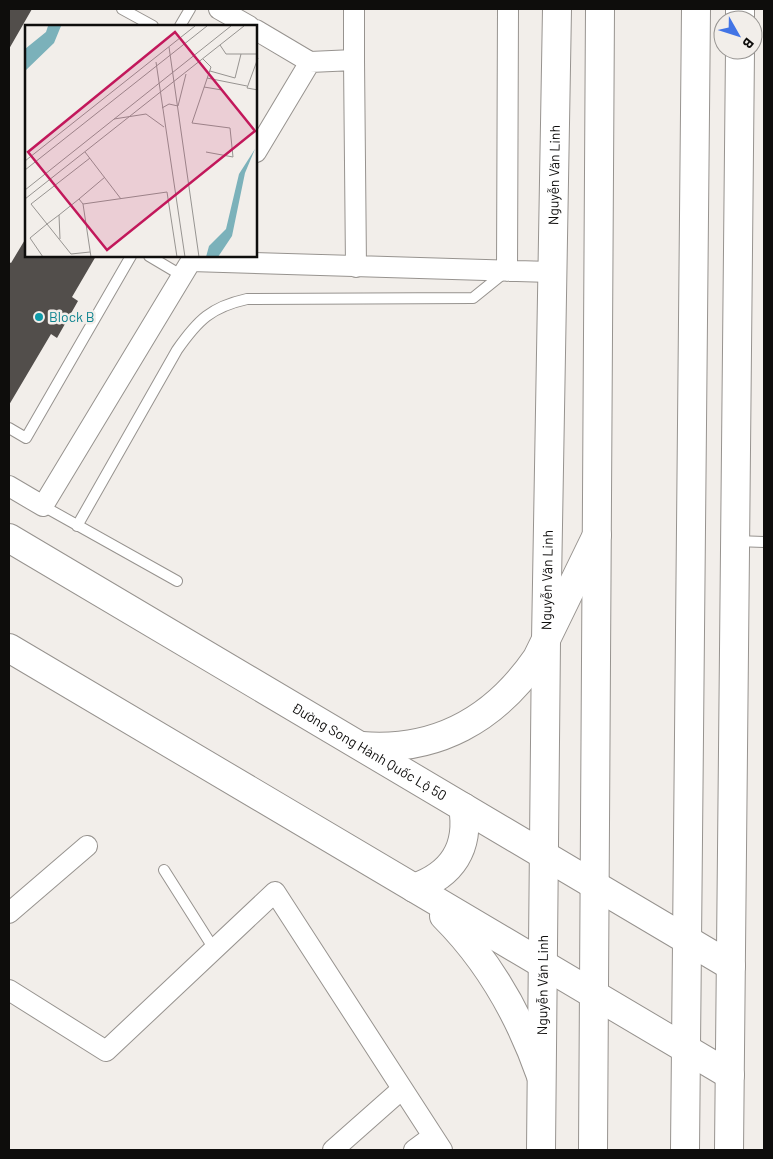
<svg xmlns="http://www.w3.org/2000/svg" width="773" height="1159" font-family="Barlow,sans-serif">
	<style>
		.building { fill: #524e4b }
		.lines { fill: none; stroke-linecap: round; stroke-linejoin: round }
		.service-casing { stroke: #97938f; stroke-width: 12 }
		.minor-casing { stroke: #97938f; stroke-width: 22 }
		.secondary-casing { stroke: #97938f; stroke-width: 30 }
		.primary-casing { stroke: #97938f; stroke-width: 30 }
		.trunk-casing { stroke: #97938f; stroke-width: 30 }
		.service { stroke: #fff; stroke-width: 10 }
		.minor { stroke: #fff; stroke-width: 20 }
		.secondary { stroke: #fff; stroke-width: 28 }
		.primary { stroke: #fff; stroke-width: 28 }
		.trunk { stroke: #fff; stroke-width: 28 }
		.culture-dot { fill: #0f9aa8; stroke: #f2eeea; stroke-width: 2 }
		.labels { text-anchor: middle; stroke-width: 5; stroke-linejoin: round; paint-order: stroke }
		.street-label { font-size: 14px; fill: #0e0d0c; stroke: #f2eeea }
		.culture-label { font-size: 14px; fill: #0d838f; stroke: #f2eeea; text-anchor: start }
		.inset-road { fill: none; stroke: #979491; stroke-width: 1 }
		.view { fill: #c2185b; fill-opacity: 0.15; stroke: #c2185b; stroke-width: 2.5 }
		.inset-edge { fill: none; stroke: #0e0d0c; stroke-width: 2.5 }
	</style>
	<rect width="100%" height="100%" fill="#f2eeea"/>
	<path class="building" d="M9 9H32L9 49Z
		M26 238V256H96L72 297 78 301 57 338 51 334 9 405V262L11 263Z"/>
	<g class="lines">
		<defs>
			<path id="service" d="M122 9 153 26
				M180 26 190 9
				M149 256 181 275
				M9 428 26 438 131 256
				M43 506 177 581
				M77 526 177 350C198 320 211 307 247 299L473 298 504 273
				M736 541 764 542
				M164 870 214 949"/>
			<path id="minor" d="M219 9 249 26
				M256 30 310 62 256 152
				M354 60 356 267
				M310 62 354 60V9
				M191 261 551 272
				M507 271 508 9
				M9 486 43 506 194 256
				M9 913 87 846
				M9 990 106 1051 275 892 442 1150
				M333 1150 402 1089
				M414 1150 433 1136"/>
			<g id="secondary">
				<path id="s1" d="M9 538 731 966"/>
				<path d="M9 648 730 1075"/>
				<path d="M362 746C437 752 495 719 537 658L597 535"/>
				<path d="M414 888C452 875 470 848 463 807"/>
				<path d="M444 916C489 961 520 1016 541 1076"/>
			</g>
			<g id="primary">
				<path d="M740 20V9"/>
				<path id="s2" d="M541 1150 546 640 557 9"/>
				<path d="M729 1150 740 50"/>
			</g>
			<path id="trunk" d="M593 1150 600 9
				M685 1150 696 9"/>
		</defs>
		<use href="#service" class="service-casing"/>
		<use href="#minor" class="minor-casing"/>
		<use href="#secondary" class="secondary-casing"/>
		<use href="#primary" class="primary-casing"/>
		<use href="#trunk" class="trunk-casing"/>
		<use href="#service" class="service"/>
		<use href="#minor" class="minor"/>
		<use href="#secondary" class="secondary"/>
		<use href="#primary" class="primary"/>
		<use href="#trunk" class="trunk"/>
	</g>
	<circle class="culture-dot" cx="39" cy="317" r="5"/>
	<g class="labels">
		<g class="street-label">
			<text dy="5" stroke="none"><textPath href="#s2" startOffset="975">Nguyễn Văn Linh</textPath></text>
			<text dy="5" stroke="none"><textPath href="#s2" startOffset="570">Nguyễn Văn Linh</textPath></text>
			<text dy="5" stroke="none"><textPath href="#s1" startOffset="419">Đường Song Hành Quốc Lộ 50</textPath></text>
			<text dy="5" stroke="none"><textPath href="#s2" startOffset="165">Nguyễn Văn Linh</textPath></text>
		</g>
		<g class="culture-label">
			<text x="49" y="322">Block B</text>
		</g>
	</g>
	<g transform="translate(25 25)">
		<rect width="232" height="232" fill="#f2eeea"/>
		<path d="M23 1H36L29 18 0 46V24L21 7ZM230 124 220 148 207 211 193 232H181L184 221 201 204 214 149Z" fill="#7bb1ba"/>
		<path class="inset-road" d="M195 20 201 29H233M144 22 174 232M233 33 222 63 233 65M178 34 186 42 167 98 205 103 208 132 181 127M131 37 160 232M185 46 210 53 216 29M182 53 222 61M179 62 197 65M137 83 144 79 153 81 161 49M89 94 121 89 139 102M60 127 96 174M0 136 170 1M0 145 182 1M0 165 206 1M0 174 219 1M54 174 80 152M34 190 22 199 6 179 65 133M35 214 34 190 54 174 58 179M18 232 5 213 22 199 46 229 65 227M66 232 58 179 142 167 152 232"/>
		<path class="view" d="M150 7 230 106 82 225 3 127Z"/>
		<rect width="232" height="232" class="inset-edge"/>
	</g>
	<rect width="773" height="1159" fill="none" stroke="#0e0d0c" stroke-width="20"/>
	<g transform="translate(738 35) rotate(129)"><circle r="24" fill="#f2eeea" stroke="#979491"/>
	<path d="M0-4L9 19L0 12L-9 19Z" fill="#4274e5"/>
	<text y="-8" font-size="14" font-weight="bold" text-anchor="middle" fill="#0e0d0c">B</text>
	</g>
</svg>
